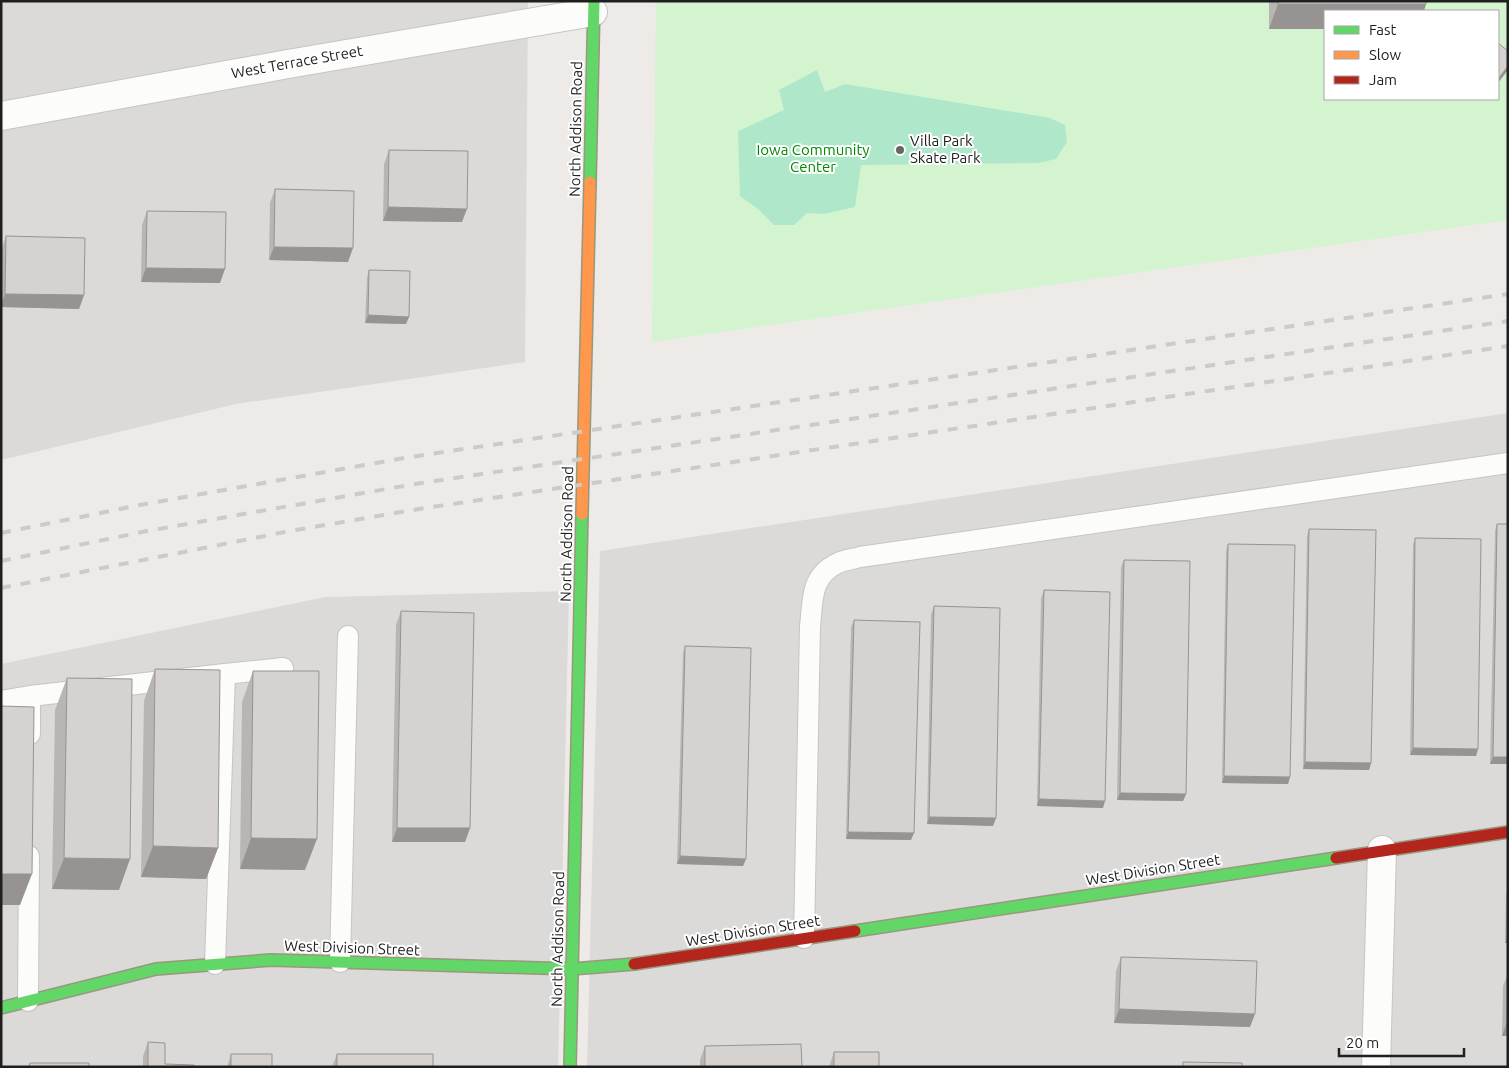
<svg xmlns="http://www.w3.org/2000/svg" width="1509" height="1068" font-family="Ubuntu,sans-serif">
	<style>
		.residential { fill: #dcdad9 }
		.park { fill: #d4f4d0; fill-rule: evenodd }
		.pitch { fill: #afe7ca }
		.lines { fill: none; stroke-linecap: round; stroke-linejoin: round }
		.lane-casing { stroke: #c6c5c3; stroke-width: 22 }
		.street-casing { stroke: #c6c5c3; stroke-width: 30 }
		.fast-casing { stroke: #98987e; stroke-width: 14 }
		.slow-casing { stroke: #98987e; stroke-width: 14 }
		.jam-casing { stroke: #98987e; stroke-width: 14 }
		.lane { stroke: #fcfcfb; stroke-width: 20 }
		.street { stroke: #fcfcfb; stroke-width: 28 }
		.fast { stroke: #63d668; stroke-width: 11 }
		.slow { stroke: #ff974d; stroke-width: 11 }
		.jam { stroke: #b3261e; stroke-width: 11 }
		.rail { stroke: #cbcbca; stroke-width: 4; stroke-dasharray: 10 10; stroke-linecap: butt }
		.wall { fill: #b8b5b3 }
		.shaded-wall { fill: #969392 }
		.building { fill: #d6d2d0; stroke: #969392 }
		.poi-dot { fill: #676665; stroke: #fff; stroke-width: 2 }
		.labels { text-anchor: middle; stroke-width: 4; stroke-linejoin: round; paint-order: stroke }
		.street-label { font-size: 15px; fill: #1f1f1f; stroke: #fff }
		.poi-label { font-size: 15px; fill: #1f1f1f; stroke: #fff; text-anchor: start }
		.park-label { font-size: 15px; fill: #058703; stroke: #fff }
	</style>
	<rect width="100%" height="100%" fill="#edeae7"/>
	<path class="residential" d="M1 1H528L525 362 236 404 1 460Z
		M1508 413V1067H587L600 551Z
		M569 591 558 1067H1V664L325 597Z"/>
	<path class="park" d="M656 1H1508V220L652 342ZM1325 11H1498V99H1325Z"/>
	<path class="pitch" d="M817 70 825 92 845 84 1050 118 1065 125 1067 142 1056 159 1038 163 861 165 855 207 824 214 807 213 794 225H774L758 209 740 196 738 131 784 110 779 90Z"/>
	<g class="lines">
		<defs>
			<path id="lane" d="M1 701 30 696
				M30 734V696L225 674
				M804 938 810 627C813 600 810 576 838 563 844 560 853 559 860 557L1508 463
				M340 962 348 636
				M215 964 225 674 283 668
				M28 1001 29 856"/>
			<path id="street" d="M1 116 288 64 593 12
				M1376 1067 1382 850"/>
			<path id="fast" d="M590 182 594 1
				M855 931 1336 858
				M1 1008 156 969 271 960 572 969 634 964
				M570 1067 582 514"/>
			<path id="slow" d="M582 514 590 182"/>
			<path id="jam" d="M1336 858 1508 832
				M634 964 855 931"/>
		</defs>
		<use href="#lane" class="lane-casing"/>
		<use href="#street" class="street-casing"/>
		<use href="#fast" class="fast-casing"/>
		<use href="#slow" class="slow-casing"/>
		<use href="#jam" class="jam-casing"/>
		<use href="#lane" class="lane"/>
		<use href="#street" class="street"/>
		<use href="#fast" class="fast"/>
		<use href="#slow" class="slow"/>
		<use href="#jam" class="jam"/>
		<path class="rail" d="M1 533 140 505 410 457 1508 294
			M1 561 147 531 415 484 1508 321
			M1 588 290 531 419 509 1508 346"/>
	</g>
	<path class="wall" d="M1269 1H1426L1325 29H1269Z
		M389 150 462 222 383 221 384 164Z
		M275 189 348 262 269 260 270 203Z
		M147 211 220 283 141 282 142 225Z
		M6 236 84 295 79 309 1 307V250Z
		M369 270 406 324 365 323 367 277Z
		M1497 524 1508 764H1490L1495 531Z
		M1309 529 1371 763 1369 770 1303 769 1307 536Z
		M1415 538 1478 749 1476 756 1410 755 1413 545Z
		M1228 544 1290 777 1288 784 1222 783 1226 551Z
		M1124 560 1186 794 1183 801 1117 800 1121 567Z
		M1044 590 1103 808 1037 806 1041 598Z
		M934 606 993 826 927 824 931 614Z
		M401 611 470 828 465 842H392L396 625Z
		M854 620 911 840 846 839 851 627Z
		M685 646 746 859 743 866 677 864 683 653Z
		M155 669 218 848 206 879 141 877 144 701Z
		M253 671 305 870 240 869 242 702Z
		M67 678 119 890 52 889 55 710Z
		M1508 889V943H1505L1506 895Z
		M1121 957 1250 1027 1114 1023 1116 971Z
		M1508 973V1036H1502L1503 986Z
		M148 1042 165 1064 194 1067H143V1056Z
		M705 1046 802 1067H700V1060Z
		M834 1052 879 1067H829Z
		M231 1054 272 1067H227Z
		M337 1054 433 1067H332Z"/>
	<path class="shaded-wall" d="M1278 4H1426L1424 11H1325V29H1269Z
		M1508 66V70L1498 83V79Z
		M388 207 467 209 462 222 383 221Z
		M274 247 353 248 348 262 269 260Z
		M146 268 225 269 220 283 141 282Z
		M5 294 84 295 79 309 1 307V305Z
		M368 315 409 317 406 324 365 323Z
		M1413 748 1478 749 1476 756 1410 755Z
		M1493 757H1508V764H1490Z
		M1305 762 1371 763 1369 770 1303 769Z
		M1224 776 1290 777 1288 784 1222 783Z
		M1120 793 1186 794 1183 801 1117 800Z
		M1039 799 1105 801 1103 808 1037 806Z
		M929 817 996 818 993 826 927 824Z
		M397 828H470L465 842H392Z
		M848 832 914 833 911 840 846 839Z
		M251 838 317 839 305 870 240 869Z
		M153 846 218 848 206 879 141 877Z
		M680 856 746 859 743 866 677 864Z
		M64 858 130 859 119 890 52 889Z
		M1 874H32L20 905H1Z
		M1508 936V943H1505Z
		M1119 1009 1255 1014 1250 1027 1114 1023Z
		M1507 1022H1508V1036H1502Z"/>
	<path class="building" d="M1278 1H1426V4H1278Z
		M1498 43 1508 51V66L1498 79Z
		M389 150 468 151 467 209 388 207Z
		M275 189 354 191 353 248 274 247Z
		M147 211 226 212 225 269 146 268Z
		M6 236 85 238 84 295 5 294Z
		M369 270 410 271 409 317 368 315Z
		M1497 524H1508V757H1493Z
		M1309 529 1376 530 1371 763 1305 762Z
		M1415 538 1481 539 1478 749 1413 748Z
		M1228 544 1295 545 1290 777 1224 776Z
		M1124 560 1190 561 1186 794 1120 793Z
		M1044 590 1110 592 1105 801 1039 799Z
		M934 606 1000 608 996 818 929 817Z
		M401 611 474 613 470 828H397Z
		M854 620 920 622 914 833 848 832Z
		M685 646 751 648 746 859 680 856Z
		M155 669 220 670 218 848 153 846Z
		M253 671H319L317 839 251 838Z
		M67 678 132 679 130 859 64 858Z
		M1 706 34 707 32 874H1Z
		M1121 957 1257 961 1255 1014 1119 1009Z
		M1508 982V1022H1507Z
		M148 1042 165 1043V1064L194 1065V1067H148Z
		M801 1044 802 1067H705V1046Z
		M834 1052H879V1067H834Z
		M231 1054H272V1067H231Z
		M337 1054H433V1067H337Z
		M1183 1062 1242 1063V1067H1183Z
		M30 1063H89V1067H29Z"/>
	<circle class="poi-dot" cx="900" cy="150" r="5"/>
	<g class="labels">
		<g class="street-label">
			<text transform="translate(297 62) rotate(-10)" y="5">West Terrace Street</text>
			<text transform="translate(576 129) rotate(-89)" y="5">North Addison Road</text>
			<text transform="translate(567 534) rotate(-89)" y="5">North Addison Road</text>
			<text transform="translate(1153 870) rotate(-9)" y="5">West Division Street</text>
			<text transform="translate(753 931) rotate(-9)" y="5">West Division Street</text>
			<text transform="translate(558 939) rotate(-89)" y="5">North Addison Road</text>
			<text transform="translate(352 948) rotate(2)" y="5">West Division Street</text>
		</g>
		<g class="poi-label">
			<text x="910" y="146">Villa Park<tspan x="910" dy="17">Skate Park</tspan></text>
		</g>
		<g class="park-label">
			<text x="813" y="155">Iowa Community<tspan x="813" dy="17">Center</tspan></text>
		</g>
	</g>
	<rect width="1509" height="1068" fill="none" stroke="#1f1f1f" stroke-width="5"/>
	<rect x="1324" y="10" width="175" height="90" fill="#ffffff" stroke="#a5a5a5"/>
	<rect x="1334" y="26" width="25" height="8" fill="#63d668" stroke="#a5a5a5"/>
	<text x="1369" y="35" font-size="15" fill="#1f1f1f">Fast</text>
	<rect x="1334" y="51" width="25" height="8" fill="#ff974d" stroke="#a5a5a5"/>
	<text x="1369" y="60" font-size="15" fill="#1f1f1f">Slow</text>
	<rect x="1334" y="76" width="25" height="8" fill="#b3261e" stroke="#a5a5a5"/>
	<text x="1369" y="85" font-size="15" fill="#1f1f1f">Jam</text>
	<path d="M1339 1048v8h125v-8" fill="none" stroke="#1f1f1f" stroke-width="2.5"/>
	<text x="1346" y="1048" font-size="15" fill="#1f1f1f" stroke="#ffffff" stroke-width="4" paint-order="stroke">20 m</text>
</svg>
